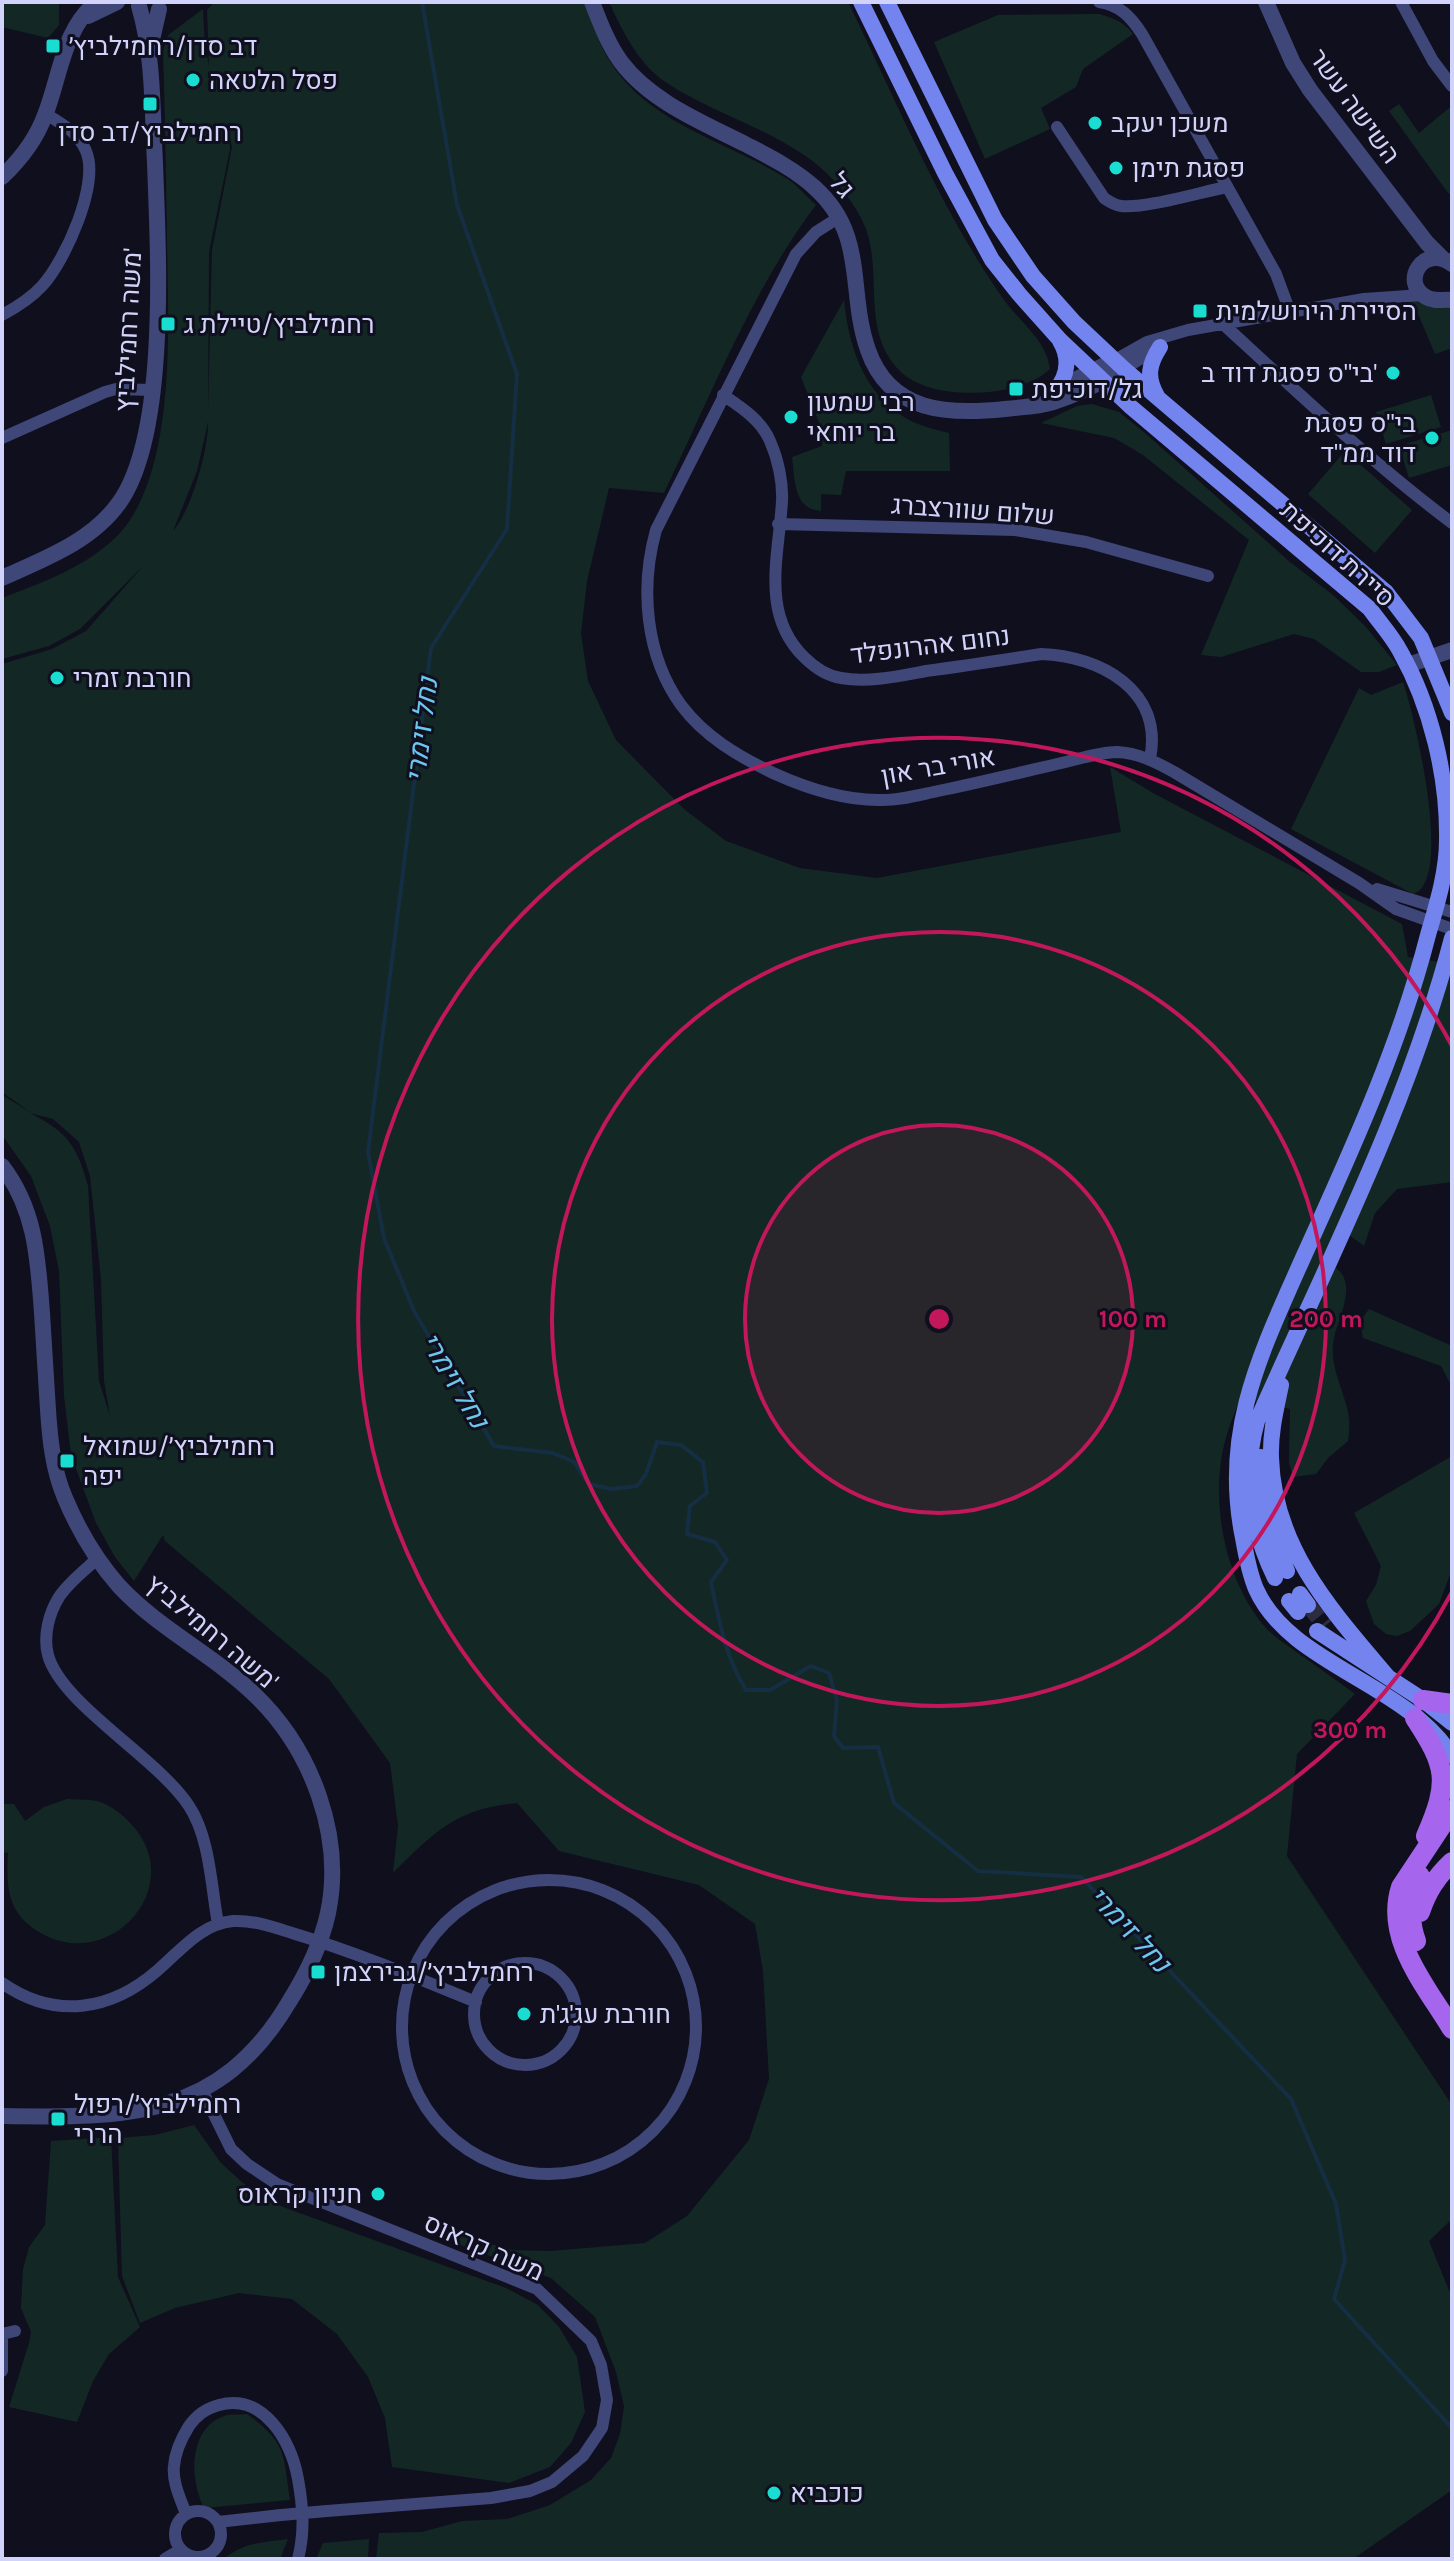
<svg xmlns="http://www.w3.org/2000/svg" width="1454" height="2561" font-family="Karla,Heebo,sans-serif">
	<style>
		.green { fill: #132824; fill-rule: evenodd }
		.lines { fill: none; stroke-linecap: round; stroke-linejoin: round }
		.stream { stroke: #152e43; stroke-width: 4 }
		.secondary-tunnel { stroke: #2c2c3f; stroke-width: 16; stroke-dasharray: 16 8; stroke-linecap: butt }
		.minor { stroke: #3f4678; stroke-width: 12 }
		.tertiary { stroke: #3f4678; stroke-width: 16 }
		.secondary { stroke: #7484ef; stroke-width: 16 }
		.primary { stroke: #a565ed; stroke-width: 20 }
		.minor-bridge { stroke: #3f4678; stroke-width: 12 }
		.ring { fill: none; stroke: #c2185b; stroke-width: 4 }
		.poi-dot { fill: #1addd2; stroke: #0f0f1e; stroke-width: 3 }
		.labels { text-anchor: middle; stroke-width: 6; stroke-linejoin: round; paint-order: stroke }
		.poi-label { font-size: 26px; fill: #d2d3fa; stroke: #0f0f1e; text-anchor: start }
		.street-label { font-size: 26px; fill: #d2d3fa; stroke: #0f0f1e }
		.water-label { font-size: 28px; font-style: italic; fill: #6cc6ee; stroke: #0f0f1e }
		.centre { fill: #c2185b; stroke: #0f0f1e; stroke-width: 4 }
		.ring-label { font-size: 24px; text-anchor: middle; font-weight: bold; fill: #c2185b; stroke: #0f0f1e; stroke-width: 6; stroke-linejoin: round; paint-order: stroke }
	</style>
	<rect width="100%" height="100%" fill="#0f0f1e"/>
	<path class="green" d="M2 2H59V25L48 38 2 27Z
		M215 2H584C594 29 603 56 622 78 665 129 735 145 789 180 799 187 807 197 816 205 753 288 709 399 664 493L609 488 587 581 581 633 588 681 616 740 684 809 726 841 800 868 877 878 1121 832 1110 767 1153 793 1402 924 1408 957 1452 964V1182L1397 1189 1375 1213 1364 1246 1349 1235 1336 1268C1358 1284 1338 1318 1334 1338 1329 1361 1340 1383 1346 1404 1350 1417 1350 1429 1348 1441L1328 1458 1316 1474 1293 1477 1289 1463 1290 1409 1241 1398C1232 1417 1224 1440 1221 1461 1213 1517 1229 1586 1266 1628 1274 1637 1286 1644 1295 1651 1315 1665 1335 1679 1355 1694L1297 1754 1287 1856 1452 2105V2219L1429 2241 1452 2298V2490L1353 2559H376L379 2533 422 2532 462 2521 507 2519 550 2505 591 2480 611 2458 620 2434 624 2406 616 2372 595 2317 551 2278 449 2241 459 2230 479 2241 513 2250 551 2251 645 2243 687 2216 749 2140 769 2079 763 1971 755 1924 699 1885 559 1851 517 1803C457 1808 434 1832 393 1873L398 1826 390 1763 329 1679 165 1541 163 1535 134 1581 115 1557 96 1523 71 1455 64 1396 59 1271 50 1226 31 1176 2 1135V1095L30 1112 2 1092V664L52 649 86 631 144 565 80 629 49 646 2 659V598C46 581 103 561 130 520 176 449 168 321 167 239 166 176 165 114 163 51L168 35 203 9 205 47 209 66 207 10ZM228 127 232 147 212 250 208 413 209 252 230 149ZM208 422C209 448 191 511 173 531L197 471ZM30 1113 53 1119 79 1142 90 1176 101 1279 104 1381 110 1416 99 1381 88 1186C77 1145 67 1132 30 1113Z
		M609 2H848C897 102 940 209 1004 300 1020 322 1047 341 1050 369 1020 398 934 402 902 373 860 334 883 277 866 229 859 212 849 197 836 183 792 133 718 118 664 81 638 63 622 30 609 2Z
		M1099 14C1114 18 1124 22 1133 34L1083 69 1076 87 1041 108 1050 129 985 159 934 42 998 15Z
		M1399 104 1419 133 1449 108 1452 110V195L1448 193 1389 111Z
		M1418 299 1452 304V348L1435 354 1419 316 1406 302Z
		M844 300C848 343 863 391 901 415 915 425 933 429 949 433L950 471H846L841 495 821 494V511C793 509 795 479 792 457L822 446 823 433 801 377Z
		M1431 395 1441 427 1386 444 1376 412Z
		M1092 404 1119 412 1145 433 1290 562 1333 595 1365 626 1397 665 1379 672H1361L1314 639 1294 634 1221 657 1201 655 1249 540 1143 455 1114 438 1041 423 1077 406Z
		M1452 430V465L1409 478 1399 446Z
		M1345 451 1412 510 1375 553 1308 494Z
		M1403 682C1415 717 1454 882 1413 894L1291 829 1359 688 1371 695Z
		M1369 1309 1452 1346V1387L1441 1366 1363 1338 1360 1321Z
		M1452 1456V1569L1439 1604 1410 1631 1397 1636 1386 1634 1374 1624 1366 1601 1376 1585 1381 1566 1354 1513Z
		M67 1799C77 1800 88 1799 97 1801 111 1805 123 1815 132 1825 188 1886 110 1975 39 1932 7 1913 6 1886 8 1853L2 1852V1804H14L25 1821 44 1807Z
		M194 2125 221 2163 243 2183 283 2207 506 2288 538 2305 559 2327 577 2357 585 2412 571 2443 550 2467 509 2483 392 2467 385 2418 368 2377 337 2334 292 2299 239 2293 175 2308 140 2323 122 2276 118 2138 155 2135Z
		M111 2137 118 2277 140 2327 109 2354 93 2381 77 2422 9 2407 29 2343 31 2332 21 2308 23 2269 29 2247 45 2225 51 2141Z
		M247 2414C287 2443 283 2454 290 2500L204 2508C189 2479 188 2426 227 2415 233 2414 241 2415 247 2414Z
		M288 2539 280 2559H224C242 2543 264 2542 288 2539Z
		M369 2539 368 2559H316L323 2543Z"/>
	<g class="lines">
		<path class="stream" d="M422 2 457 205 517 374 507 529 431 648 368 1152 384 1238 414 1311 494 1446 553 1453 574 1462 589 1484 611 1489 637 1486 646 1474 657 1442 681 1445 703 1462 707 1493 690 1506 687 1534 715 1542 727 1560 711 1582C719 1620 725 1657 746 1690H770L811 1666 829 1673 837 1700 834 1736 843 1748 878 1747 894 1803 978 1871 1081 1877 1291 2099 1336 2204 1345 2260 1334 2299 1452 2428"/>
		<path class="secondary-tunnel" d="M1308 1605 1325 1626"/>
		<path class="minor" d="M1099 2C1120 5 1131 17 1142 34L1276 274 1290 312
			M1401 2 1433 61 1452 86
			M1057 127 1104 198C1110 202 1114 205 1121 206 1144 209 1201 192 1227 187
			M838 218 816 232 796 254 656 530C640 587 645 655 681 705 705 737 738 756 773 773 806 788 842 800 878 800 898 801 919 795 938 791 978 783 1018 773 1057 764 1076 760 1098 752 1117 752 1138 753 1156 762 1174 772L1359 883 1396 909 1452 929
			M2 315C17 307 30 299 42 286 65 261 100 184 86 151 78 132 62 124 46 114
			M1222 323C1297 392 1371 462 1452 523
			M1115 360 1147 342 1188 330 1364 299 1422 295
			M1124 369 1158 348
			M723 395C742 408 761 420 770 441 778 459 783 482 782 501 779 555 760 614 804 657 814 667 827 676 841 678 868 683 899 676 926 671 964 666 1003 660 1041 654 1100 656 1164 690 1150 759
			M2 438 105 392 116 389 151 390
			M778 524 1015 530 1086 542 1208 576
			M1377 889 1452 912
			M98 1558C85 1570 69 1582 59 1597 49 1613 43 1636 48 1655 61 1704 158 1758 189 1806 210 1838 211 1886 218 1924
			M402 2027a147 147 0 1 1 294 0a147 147 0 1 1-294 0Z
			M474 2014a51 51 0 1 1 102 0a51 51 0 1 1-102 0Z
			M2 1983C55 2020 111 2011 158 1970 181 1950 201 1924 233 1921 254 1920 273 1927 292 1933 355 1952 415 1977 476 2002
			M202 2090 231 2149 247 2164 277 2184 537 2289 591 2341 601 2365 607 2400 602 2428 583 2456 552 2482 530 2491 491 2498 327 2511
			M2 2334 15 2331
			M2 2336V2371
			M175 2534a23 23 0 1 1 46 0a23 23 0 1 1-46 0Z
			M186 2514C181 2500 172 2482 174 2466 175 2451 181 2439 189 2426 197 2415 205 2409 219 2405 264 2393 291 2441 298 2479 303 2507 305 2532 298 2559
			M218 2522 281 2515
			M165 2559 180 2550"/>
		<path class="tertiary" d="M592 2C600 23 608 44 621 62 651 102 704 123 747 145 770 157 794 169 814 187 868 235 847 290 868 350 890 413 948 415 1005 409 1021 407 1037 407 1053 402 1078 394 1102 382 1124 369
			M1266 2 1293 63 1310 90 1427 243 1442 258
			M88 16 117 2
			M152 40 159 9
			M2 177C21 159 36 140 45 115 60 78 63 28 97 2
			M1452 264C1423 243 1400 283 1426 297 1434 302 1443 299 1452 300
			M1051 392 1115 360
			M2 578C44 559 91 542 119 503 169 433 158 249 155 163 152 110 154 57 139 6
			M1408 665 1452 650
			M2 1166C36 1210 38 1260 42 1313 44 1345 46 1378 48 1410 50 1440 53 1470 65 1498 78 1529 97 1561 119 1586 159 1629 214 1655 255 1695 312 1750 344 1836 328 1913 321 1945 306 1975 289 2002 219 2120 125 2118 2 2116"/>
		<path class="secondary" d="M861 2 945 173 992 260 1019 294 1060 340 1131 407 1370 609C1380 623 1392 636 1400 651 1431 706 1448 777 1447 840 1447 872 1437 904 1428 935 1398 1052 1347 1160 1298 1269 1257 1361 1222 1436 1243 1538 1246 1555 1249 1573 1256 1589 1290 1665 1405 1682 1452 1756
			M887 2 995 220 1033 276 1074 322 1124 369 1386 592 1421 638 1452 713
			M1055 391C1068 376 1070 358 1060 341
			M1157 396C1146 377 1149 364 1160 347
			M1281 1385C1276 1409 1270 1433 1271 1458 1274 1548 1332 1611 1387 1676
			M1261 1457 1266 1513 1287 1571
			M1275 1578C1251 1529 1242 1474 1257 1421 1327 1263 1408 1107 1452 938
			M1300 1594 1308 1605
			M1289 1601 1298 1612
			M1317 1631 1423 1700 1452 1723"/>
		<path class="primary" d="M1423 1700 1452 1704
			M1415 1718C1447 1767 1450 1781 1426 1836
			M1452 1810 1401 1887C1384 1939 1427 1987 1452 2029
			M1420 1912C1427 1891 1436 1877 1452 1862
			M1416 1941C1408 1919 1410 1897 1420 1876"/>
		<path class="minor-bridge" d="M281 2515 327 2511"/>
	</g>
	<circle cx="939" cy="1319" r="194" fill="#c2185b" fill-opacity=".12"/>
	<g class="ring">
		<circle cx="939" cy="1319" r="194"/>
		<circle cx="939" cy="1319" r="387"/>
		<path d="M1452 1592A581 581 0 1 1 1452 1046"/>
	</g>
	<g class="poi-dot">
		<rect x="45" y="38" width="16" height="16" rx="4"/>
		<circle cx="193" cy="80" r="8"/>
		<rect x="142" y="96" width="16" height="16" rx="4"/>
		<circle cx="1095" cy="123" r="8"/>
		<circle cx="1116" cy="168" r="8"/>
		<rect x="1192" y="303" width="16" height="16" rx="4"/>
		<rect x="160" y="316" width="16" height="16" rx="4"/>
		<circle cx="1393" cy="373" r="8"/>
		<rect x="1008" y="381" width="16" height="16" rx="4"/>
		<circle cx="791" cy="417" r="8"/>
		<circle cx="1432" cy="438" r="8"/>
		<circle cx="57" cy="678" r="8"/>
		<rect x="59" y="1453" width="16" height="16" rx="4"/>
		<rect x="310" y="1964" width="16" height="16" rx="4"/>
		<circle cx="524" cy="2014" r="8"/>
		<rect x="50" y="2111" width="16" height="16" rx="4"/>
		<circle cx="378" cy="2194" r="8"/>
		<circle cx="774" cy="2493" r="8"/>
	</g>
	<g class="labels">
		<g class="poi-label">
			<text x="69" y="55">דב סדן/רחמילביץ׳</text>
			<text x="209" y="89">פסל הלטאה</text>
			<text x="1111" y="132">משכן יעקב</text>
			<text x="150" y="141" text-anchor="middle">רחמילביץ/דב סדן</text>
			<text x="1132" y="177">פסגת תימן</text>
			<text x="1216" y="320">הסיירת הירושלמית</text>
			<text x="184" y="333">רחמילביץ/טיילת ג</text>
			<text x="1377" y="382" text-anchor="end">בי"ס פסגת דוד ב'</text>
			<text x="1032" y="398">גל/דוכיפת</text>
			<text x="807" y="411">רבי שמעון<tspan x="807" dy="30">בר יוחאי</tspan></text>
			<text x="1416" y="432" text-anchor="end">בי"ס פסגת<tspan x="1416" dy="30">דוד ממ"ד</tspan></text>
			<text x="73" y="687">חורבת זמרי</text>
			<text x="83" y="1455">רחמילביץ׳/שמואל<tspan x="83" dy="30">יפה</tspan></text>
			<text x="334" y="1981">רחמילביץ׳/גבירצמן</text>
			<text x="540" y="2023">חורבת עג'ג'ת</text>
			<text x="74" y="2113">רחמילביץ׳/רפול<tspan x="74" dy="30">הררי</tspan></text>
			<text x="362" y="2203" text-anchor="end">חניון קראוס</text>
			<text x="790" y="2502">כוכביא</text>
		</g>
		<g class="street-label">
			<text transform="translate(1355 106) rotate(54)" y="9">השישה עשר</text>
			<text transform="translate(842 185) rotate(50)" y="9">גל</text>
			<text transform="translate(128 330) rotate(-87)" y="9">משה רחמילביץ'</text>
			<text transform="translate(973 510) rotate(4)" y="9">שלום שוורצברג</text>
			<text transform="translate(1338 554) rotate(42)" y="9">סיירת דוכיפת</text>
			<text transform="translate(930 645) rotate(-7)" y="9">נחום אהרונפלד</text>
			<text transform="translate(938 766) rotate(-10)" y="9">אורי בר און</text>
			<text transform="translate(212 1632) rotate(40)" y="9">משה רחמילביץ'</text>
			<text transform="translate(484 2247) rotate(24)" y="9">משה קראוס</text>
		</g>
		<g class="water-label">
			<text transform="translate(421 730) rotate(-83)" y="10">נחל זימרי</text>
			<text transform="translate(455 1380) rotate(59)" y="10">נחל זימרי</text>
			<text transform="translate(1130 1929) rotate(47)" y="10">נחל זימרי</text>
		</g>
	</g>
	<circle cx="939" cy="1319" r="12" class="centre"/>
	<g class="ring-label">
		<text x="1133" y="1327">100 m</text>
		<text x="1326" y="1327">200 m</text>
		<text x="1350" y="1738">300 m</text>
	</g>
	<rect width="1454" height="2561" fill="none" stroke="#d2d3fa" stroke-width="8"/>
</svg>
